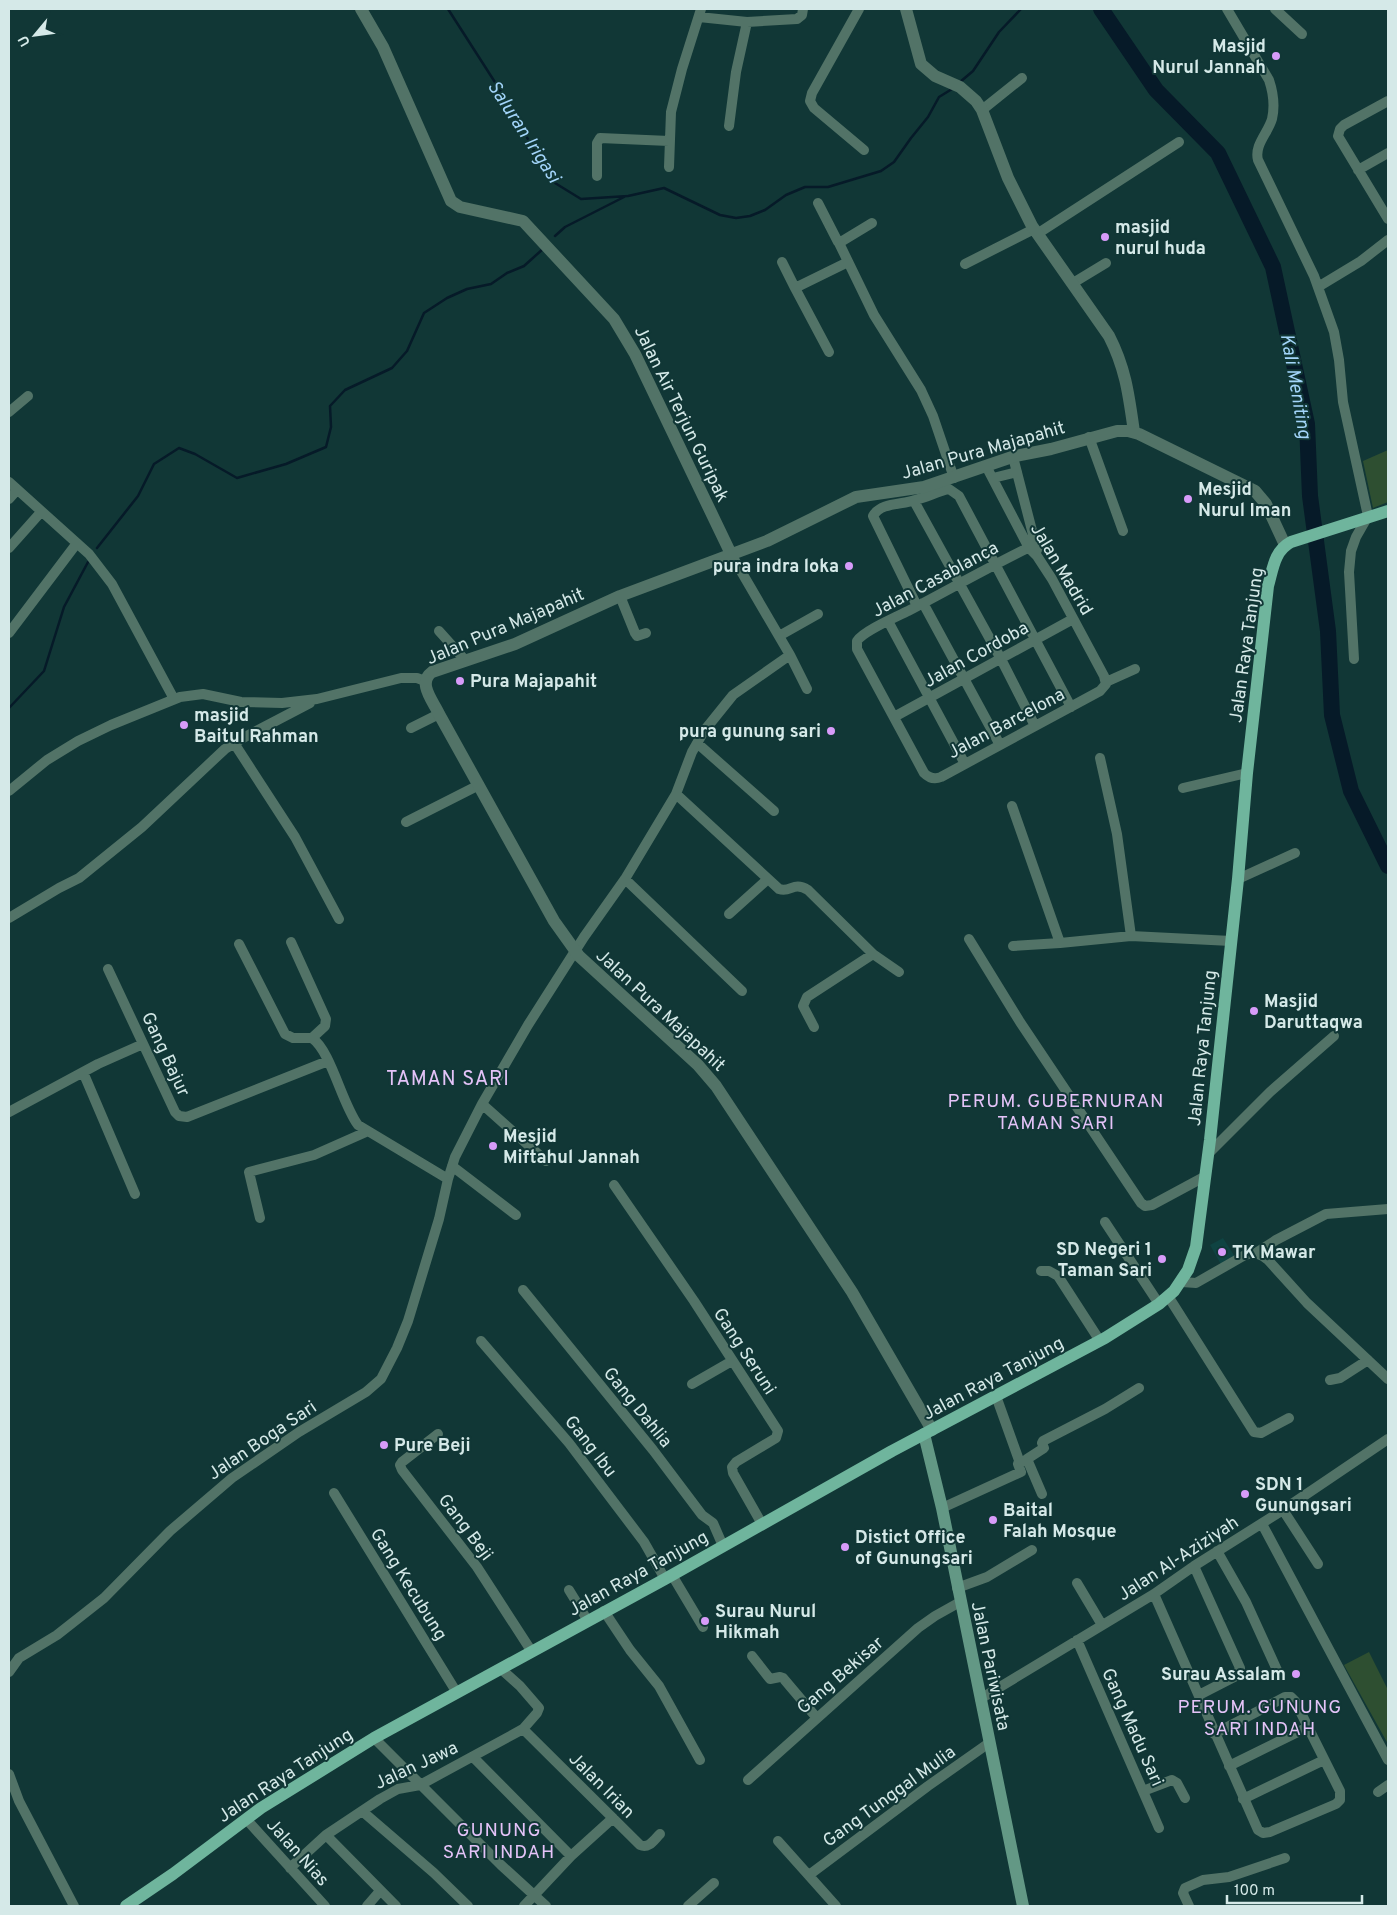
<svg xmlns="http://www.w3.org/2000/svg" width="1397" height="1915" font-family="Overpass,sans-serif">
	<style>
		.built { fill: #0f4342 }
		.green { fill: #2e4f31 }
		.lines { fill: none; stroke-linecap: round; stroke-linejoin: round }
		.stream { stroke: #061a28; stroke-width: 2.5 }
		.river { stroke: #061a28; stroke-width: 16 }
		.minor { stroke: #527367; stroke-width: 10 }
		.tertiary { stroke: #527367; stroke-width: 12 }
		.secondary { stroke: #639885; stroke-width: 12 }
		.primary { stroke: #6fb59d; stroke-width: 12 }
		.poi-dot { fill: #d79bf9; stroke: #113736; stroke-width: 2 }
		.labels { text-anchor: middle; stroke-width: 4; stroke-linejoin: round; paint-order: stroke }
		.poi-label { font-size: 18px; font-weight: bold; fill: #d5e9e8; stroke: #113736; text-anchor: start }
		.street-label { font-size: 18px; fill: #d5e9e8; stroke: #113736 }
		.water-label { font-size: 19px; font-style: italic; fill: #a3d5fa; stroke: #113736 }
		.neighbourhood-label { font-size: 19px; letter-spacing: 1px; fill: #e4c3f8; stroke: #113736 }
		.quarter-label { font-size: 20px; letter-spacing: 1px; fill: #e4c3f8; stroke: #113736 }
	</style>
	<rect width="100%" height="100%" fill="#113736"/>
	<path class="built" d="M1223 1238 1237 1260 1223 1268 1210 1245Z"/>
	<path class="green" d="M1388 450V502L1373 508 1363 461Z
		M1369 1652 1388 1690V1744L1344 1665Z"/>
	<g class="lines">
		<path class="stream" d="M448 9 509 104 544 169 555 183 581 199 628 196 664 188 720 215 736 218 750 216 765 210 786 195 805 187H828L881 171 894 162 911 138 928 117 939 97 952 89
			M960 82 973 71 999 32 1021 9
			M555 236 565 227 626 196
			M97 548 138 496 154 464 179 448 195 454 237 478 286 464 326 447 331 427 330 406 345 390 392 368 407 351 424 313 447 298 467 289 491 284 507 273 524 266 544 248
			M9 708 44 671 64 607 88 562"/>
		<path class="river" d="M1101 9 1156 90 1218 153 1273 267 1307 424 1310 496 1328 631 1332 715 1351 791 1388 866"/>
		<path class="minor" d="M859 9 812 93 810 101 814 108 864 150
			M1227 9 1269 80C1273 92 1275 106 1272 119 1268 133 1254 145 1258 160L1314 276 1334 332 1339 360 1343 402 1368 516 1356 537 1351 551 1349 572 1354 659
			M1275 9 1302 34
			M699 17 747 22 797 19 802 15 803 9
			M1388 101 1344 125 1340 129 1338 136 1388 219
			M982 110 1022 78
			M729 126 736 72 747 22
			M669 167 671 112 682 69 701 9
			M1358 170 1388 153
			M597 176V143L600 138 669 141
			M818 203 838 242
			M872 223 839 243 874 315 921 390 933 416 954 478
			M1037 234 1179 142
			M782 262 795 288 848 262
			M965 264 1034 229
			M1073 283 1106 263
			M1318 287 1361 261 1388 240
			M795 288 829 352
			M9 412 28 396
			M1089 437 1123 531
			M1013 457 1037 550
			M986 466 1029 548 1037 556 1052 579 1104 676 1106 684 1100 691 941 777C934 780 929 778 924 773L857 649V641C863 631 898 616 910 610 952 588 994 564 1036 544
			M993 478 1017 472
			M9 482 89 554 112 584 174 699
			M9 499 17 490
			M914 501 1001 659 1035 726
			M9 548 41 512
			M731 554 790 655 807 689
			M620 596 635 633 637 636 646 633
			M923 603 1000 745
			M917 606 873 516C881 502 902 505 915 500 927 497 937 492 949 489L959 496 1071 707
			M888 621 965 764
			M439 631 465 660
			M9 633 77 543
			M779 636 818 614
			M1106 682 1135 669
			M894 717 1073 619
			M411 728 439 714
			M234 743 295 837 339 919
			M697 743 774 811
			M1100 758 1117 834 1131 936
			M1183 788 1247 773
			M9 791 47 760 78 741 111 725 180 697 203 694 241 702 282 703 317 699 401 678H417L425 681
			M676 794 779 889C791 893 793 881 808 890L873 954 899 972
			M1012 806 1060 943 1131 936 1231 941
			M406 822 479 785
			M625 879 742 991
			M1238 879 1295 853
			M729 914 768 879
			M9 918 59 888 79 878 142 827 225 749 243 738 310 703
			M969 939 1020 1022 1141 1203 1145 1206 1152 1205 1204 1177
			M291 942 326 1019 325 1026 312 1038
			M239 944 285 1034 293 1038H312C331 1051 342 1104 358 1125L448 1179
			M1013 946 1060 943
			M108 969 175 1112 179 1116 187 1117 328 1061
			M814 1027 803 1006 807 997 873 954
			M83 1072 135 1194
			M482 1104 546 1161
			M9 1112 98 1064 143 1044
			M1208 1154 1270 1092 1334 1036
			M452 1166 516 1215
			M614 1185 694 1301 778 1431 776 1438 736 1462 732 1467 733 1473 762 1524
			M260 1218 249 1172 314 1155 366 1132
			M1105 1222 1159 1304
			M1256 1253 1276 1240 1326 1214 1388 1209
			M1041 1271H1049L1058 1276 1100 1341
			M1182 1282 1196 1283 1245 1255C1254 1252 1261 1253 1268 1260L1307 1303 1388 1379
			M523 1290 653 1450 702 1515 713 1523 723 1546
			M1168 1296 1254 1432 1261 1433 1289 1418
			M481 1341 569 1443 644 1542 665 1579
			M1330 1380 1340 1378 1368 1360
			M692 1384 732 1361
			M996 1396 1020 1463 1027 1459 1042 1494
			M438 1434 402 1462 400 1465 402 1470 477 1567 532 1652
			M1027 1459 1044 1448 1042 1443 1043 1441 1105 1409 1139 1388
			M334 1493 457 1693
			M942 1508 1021 1472 1018 1464 1020 1463
			M1283 1510 1318 1564
			M1262 1524 1388 1760
			M1217 1551 1246 1602 1277 1670
			M1194 1566 1240 1668 1236 1676 1199 1695
			M672 1575 703 1627
			M1077 1583 1102 1625
			M957 1588 987 1577 1032 1550
			M569 1590 588 1621
			M1154 1594 1258 1830 1263 1833 1270 1832 1336 1804 1340 1800V1791L1295 1701 1291 1697H1285L1214 1734
			M604 1611 630 1650 659 1686 700 1760
			M1077 1640 1159 1828
			M752 1656 770 1679 780 1677 783 1678 816 1717
			M9 1672 19 1658 57 1635 104 1598 170 1531 232 1478 299 1432 366 1392 381 1379 397 1348 408 1321 439 1219 448 1179 455 1157 482 1104 528 1025 584 937 625 879 676 794 692 752 704 731 733 695 790 655
			M980 1699 1154 1594 1194 1566 1283 1510 1388 1439
			M523 1729 640 1845C649 1849 654 1840 660 1834
			M374 1738 501 1865 546 1906
			M473 1757 571 1856
			M1229 1766 1308 1727
			M9 1774 19 1801 74 1906
			M748 1780 918 1628 935 1616 960 1602
			M1143 1791 1172 1780 1177 1783 1185 1798
			M1378 1792 1388 1785
			M1243 1799 1324 1760
			M362 1811 434 1873 468 1906
			M246 1819 325 1906
			M326 1835 396 1906
			M778 1841 836 1906
			M290 1868 326 1835 380 1799 398 1789 420 1785 523 1729 537 1713 539 1708 520 1686 501 1669
			M809 1875 928 1786 989 1743
			M367 1906 380 1891
			M524 1906 571 1856 613 1818
			M688 1906 714 1883
			M1189 1906 1183 1893 1185 1888 1203 1880 1229 1877 1285 1858"/>
		<path class="tertiary" d="M361 9 383 47 451 201 460 207 523 221 614 319 635 354 731 554
			M906 9 921 64 935 76 960 87 976 101 982 110 1008 178 1032 226 1109 336C1126 369 1129 397 1134 432
			M932 1430 852 1292 716 1086 698 1065 579 956 554 921 439 714C433 701 417 683 432 672L515 644 620 596 767 541 856 497 924 487 1015 456 1051 449 1117 431H1128L1139 434 1255 491 1266 504 1285 545"/>
		<path class="secondary" d="M924 1434 942 1508 1023 1906"/>
		<path class="primary" d="M126 1906 173 1874 261 1808 374 1738 665 1579 892 1451 1105 1338 1159 1304 1174 1291 1188 1270 1196 1247 1210 1140 1238 879 1247 773 1268 586C1273 569 1274 551 1291 542L1388 511"/>
	</g>
	<g class="poi-dot">
		<circle cx="1276" cy="56" r="5"/>
		<circle cx="1105" cy="237" r="5"/>
		<circle cx="1188" cy="499" r="5"/>
		<circle cx="849" cy="566" r="5"/>
		<circle cx="460" cy="681" r="5"/>
		<circle cx="184" cy="725" r="5"/>
		<circle cx="831" cy="731" r="5"/>
		<circle cx="1254" cy="1011" r="5"/>
		<circle cx="493" cy="1146" r="5"/>
		<circle cx="1222" cy="1252" r="5"/>
		<circle cx="1162" cy="1259" r="5"/>
		<circle cx="384" cy="1445" r="5"/>
		<circle cx="1245" cy="1494" r="5"/>
		<circle cx="993" cy="1520" r="5"/>
		<circle cx="845" cy="1547" r="5"/>
		<circle cx="705" cy="1621" r="5"/>
		<circle cx="1296" cy="1674" r="5"/>
	</g>
	<g class="labels">
		<g class="poi-label">
			<text x="1266" y="52" text-anchor="end">Masjid<tspan x="1266" dy="21">Nurul Jannah</tspan></text>
			<text x="1115" y="233">masjid<tspan x="1115" dy="21">nurul huda</tspan></text>
			<text x="1198" y="495">Mesjid<tspan x="1198" dy="21">Nurul Iman</tspan></text>
			<text x="839" y="572" text-anchor="end">pura indra loka</text>
			<text x="470" y="687">Pura Majapahit</text>
			<text x="194" y="721">masjid<tspan x="194" dy="21">Baitul Rahman</tspan></text>
			<text x="821" y="737" text-anchor="end">pura gunung sari</text>
			<text x="1264" y="1007">Masjid<tspan x="1264" dy="21">Daruttaqwa</tspan></text>
			<text x="503" y="1142">Mesjid<tspan x="503" dy="21">Miftahul Jannah</tspan></text>
			<text x="1152" y="1255" text-anchor="end">SD Negeri 1<tspan x="1152" dy="21">Taman Sari</tspan></text>
			<text x="1232" y="1258">TK Mawar</text>
			<text x="394" y="1451">Pure Beji</text>
			<text x="1255" y="1490">SDN 1<tspan x="1255" dy="21">Gunungsari</tspan></text>
			<text x="1003" y="1516">Baital<tspan x="1003" dy="21">Falah Mosque</tspan></text>
			<text x="855" y="1543">Distict Office<tspan x="855" dy="21">of Gunungsari</tspan></text>
			<text x="715" y="1617">Surau Nurul<tspan x="715" dy="21">Hikmah</tspan></text>
			<text x="1286" y="1680" text-anchor="end">Surau Assalam</text>
		</g>
		<g class="street-label">
			<text transform="translate(682 414) rotate(64)" y="6">Jalan Air Terjun Guripak</text>
			<text transform="translate(983 450) rotate(-16)" y="6">Jalan Pura Majapahit</text>
			<text transform="translate(1062 569) rotate(59)" y="6">Jalan Madrid</text>
			<text transform="translate(935 579) rotate(-28)" y="6">Jalan Casablanca</text>
			<text transform="translate(505 626) rotate(-23)" y="6">Jalan Pura Majapahit</text>
			<text transform="translate(1246 645) rotate(-82)" y="6">Jalan Raya Tanjung</text>
			<text transform="translate(976 654) rotate(-29)" y="6">Jalan Cordoba</text>
			<text transform="translate(1006 723) rotate(-28)" y="6">Jalan Barcelona</text>
			<text transform="translate(661 1010) rotate(43)" y="6">Jalan Pura Majapahit</text>
			<text transform="translate(1202 1048) rotate(-84)" y="6">Jalan Raya Tanjung</text>
			<text transform="translate(166 1054) rotate(65)" y="6">Gang Bajur</text>
			<text transform="translate(745 1351) rotate(57)" y="6">Gang Seruni</text>
			<text transform="translate(993 1378) rotate(-28)" y="6">Jalan Raya Tanjung</text>
			<text transform="translate(638 1407) rotate(51)" y="6">Gang Dahlia</text>
			<text transform="translate(262 1440) rotate(-34)" y="6">Jalan Boga Sari</text>
			<text transform="translate(591 1446) rotate(52)" y="6">Gang Ibu</text>
			<text transform="translate(466 1527) rotate(53)" y="6">Gang Beji</text>
			<text transform="translate(1178 1558) rotate(-33)" y="6">Jalan Al-Aziziyah</text>
			<text transform="translate(638 1573) rotate(-29)" y="6">Jalan Raya Tanjung</text>
			<text transform="translate(409 1584) rotate(58)" y="6">Gang Kecubung</text>
			<text transform="translate(991 1666) rotate(78)" y="6">Jalan Pariwisata</text>
			<text transform="translate(840 1675) rotate(-41)" y="6">Gang Bekisar</text>
			<text transform="translate(1133 1727) rotate(66)" y="6">Gang Madu Sari</text>
			<text transform="translate(416 1765) rotate(-25)" y="6">Jalan Jawa</text>
			<text transform="translate(285 1775) rotate(-33)" y="6">Jalan Raya Tanjung</text>
			<text transform="translate(602 1785) rotate(45)" y="6">Jalan Irian</text>
			<text transform="translate(889 1796) rotate(-36)" y="6">Gang Tunggal Mulia</text>
			<text transform="translate(298 1852) rotate(48)" y="6">Jalan Nias</text>
		</g>
		<g class="water-label">
			<text transform="translate(525 131) rotate(57)" y="7">Saluran Irigasi</text>
			<text transform="translate(1297 386) rotate(80)" y="7">Kali Meniting</text>
		</g>
		<g class="neighbourhood-label">
			<text x="1056" y="1107">PERUM. GUBERNURAN<tspan x="1056" dy="22">TAMAN SARI</tspan></text>
			<text x="1260" y="1713">PERUM. GUNUNG<tspan x="1260" dy="22">SARI INDAH</tspan></text>
			<text x="499" y="1836">GUNUNG<tspan x="499" dy="22">SARI INDAH</tspan></text>
		</g>
		<g class="quarter-label">
			<text x="448" y="1085">TAMAN SARI</text>
		</g>
	</g>
	<rect width="1397" height="1915" fill="none" stroke="#d5e9e8" stroke-width="20"/>
	<g transform="translate(35 35) rotate(241)" stroke="#113736" stroke-width="4" paint-order="stroke">
	<path d="M0-4L9 19L0 12L-9 19Z" fill="#d5e9e8"/>
	<text y="-8" font-size="14" font-weight="bold" text-anchor="middle" fill="#d5e9e8">U</text>
	</g>
	<path d="M1227 1895v8h135v-8" fill="none" stroke="#d5e9e8" stroke-width="2.5"/>
	<text x="1234" y="1895" font-size="15" fill="#d5e9e8" stroke="#113736" stroke-width="4" paint-order="stroke">100 m</text>
</svg>
